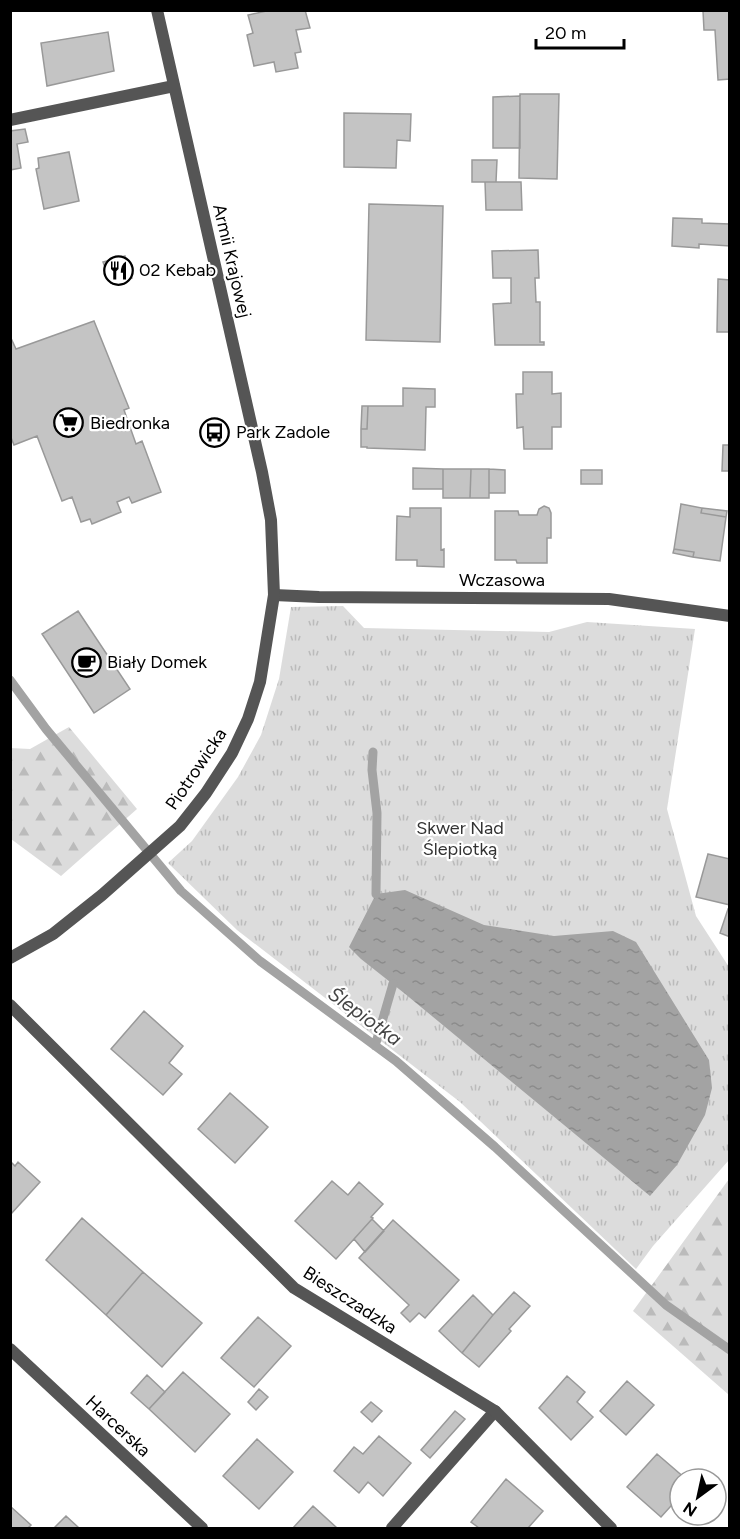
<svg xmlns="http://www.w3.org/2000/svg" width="740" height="1539" font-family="Figtree,sans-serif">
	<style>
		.forest { fill: url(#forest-firs) }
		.park { fill: url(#park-tufts) }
		.water { fill: url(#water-ripples) }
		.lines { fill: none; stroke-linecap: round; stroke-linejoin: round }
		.stream { stroke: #a3a3a3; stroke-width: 9 }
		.building { fill: #c4c4c4; stroke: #999; stroke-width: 1.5 }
		.service { stroke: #555; stroke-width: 12 }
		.minor { stroke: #555; stroke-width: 12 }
		.tertiary { stroke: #555; stroke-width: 12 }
		.labels { text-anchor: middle; stroke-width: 4.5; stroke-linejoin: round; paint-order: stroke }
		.street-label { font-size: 18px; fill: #000; stroke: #fff }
		.poi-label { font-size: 18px; fill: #000; stroke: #fff; text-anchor: start }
		.park-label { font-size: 18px; fill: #333; stroke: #fff }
		.water-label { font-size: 20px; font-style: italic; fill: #444; stroke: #fff }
	</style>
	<defs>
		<pattern id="forest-firs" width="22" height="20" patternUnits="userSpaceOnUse" patternTransform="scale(1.5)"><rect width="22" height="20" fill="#dcdcdc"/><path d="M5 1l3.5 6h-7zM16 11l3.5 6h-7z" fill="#bbb"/></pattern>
		<pattern id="park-tufts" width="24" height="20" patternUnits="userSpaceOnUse" patternTransform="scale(1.5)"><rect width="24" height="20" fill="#dcdcdc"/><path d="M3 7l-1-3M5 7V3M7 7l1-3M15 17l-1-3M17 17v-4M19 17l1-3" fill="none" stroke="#bbb"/></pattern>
		<pattern id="water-ripples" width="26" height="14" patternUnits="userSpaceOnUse" patternTransform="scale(1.5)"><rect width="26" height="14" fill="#a3a3a3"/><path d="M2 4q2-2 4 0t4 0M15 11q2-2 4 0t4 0" fill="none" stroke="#8b8b8b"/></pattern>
	</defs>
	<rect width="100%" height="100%" fill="#fff"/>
	<path class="forest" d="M69 727 137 809 61 876 11 839 10 748 30 749Z
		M729 1179V1395L633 1311Z"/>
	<path class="park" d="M343 606 364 628 549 632 587 622 695 629 667 809 696 916 729 967V1160L653 1246 636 1269 460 1102 237 930 168 863 192 841 238 777 261 735 279 679 291 607Z"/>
	<path class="water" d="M405 890 484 925 554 936 613 931 636 942 709 1060 712 1088 705 1115 677 1165 650 1196 404 993 361 959 349 947 376 894Z"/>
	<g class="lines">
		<path class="stream" d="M10 680 46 729 181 891 260 961 396 1061 495 1147 666 1305 730 1350
			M373 752 372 770 377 813 376 894
			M375 1046 393 984"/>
	</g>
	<path class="building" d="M271 10H305L310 28 296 30 301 52 295 53 298 68 276 72 274 62 254 66 247 35 253 33 248 15Z
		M730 10V79L718 80 715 30H704L703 11Z
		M108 32 114 71 47 86 41 43Z
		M520 94H559L557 179 519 178Z
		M520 96V148H493V97Z
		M344 113 411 114 410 141 397 140 396 168 344 167Z
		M25 129 28 142 17 144 21 168 10 170V131Z
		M69 152 79 201 44 209 36 169 39 168 38 158Z
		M472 160H497L496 182H472Z
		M485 182H521L522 210H486Z
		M369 204 443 206 440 342 366 340Z
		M673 218 702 219V223L730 224V246L699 244V248L672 246Z
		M538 250 539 278H535L536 302H540V342H544V345H495L493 304 511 303V278H493L492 251Z
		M125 256 132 278 111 283 103 262Z
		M718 279 730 280V332H717Z
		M94 321 129 408 124 410 136 444 142 441 161 492 132 503 129 497 117 502 121 512 92 524 90 519 81 522 72 497 62 501 37 436 14 445 10 435V336L16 349Z
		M523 372H552V394L561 393V427H552V449H524L523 427 517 428 516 394H523Z
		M403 388 435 389V407H426L425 450 367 448V447H361V429H367L368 406H403Z
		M362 406H368L367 429H361Z
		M723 445H730V471H722Z
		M413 468 443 469V489H413Z
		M443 469H471L470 498H443Z
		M471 469H489V498H470Z
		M489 469 505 470V493H489Z
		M581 470H602V484H581Z
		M681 504 702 508 701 513 726 517 720 561 693 557 694 552 674 549Z
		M544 506 549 508 551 513V538H547V563H517L516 560H495V511H518L519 515H537L539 509Z
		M410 508H441V550L444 549V567L417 566V560H396L397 516 410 517Z
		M702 508 727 511 726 517 701 513Z
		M674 549 694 552 693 557 673 553Z
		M78 611 130 689 94 713 42 634Z
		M708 854 730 859V905L696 897Z
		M728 909 730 910V937L720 933Z
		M144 1011 183 1046 169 1063 182 1074 163 1095 111 1049Z
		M230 1093 268 1127 235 1163 198 1129Z
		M10 1161 15 1166 18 1162 40 1182 10 1215Z
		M332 1181 348 1195 359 1182 383 1204 371 1217 373 1218 336 1259 295 1221Z
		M82 1218 143 1272 106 1315 46 1260Z
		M372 1219 384 1231 365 1252 354 1239Z
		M393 1220 459 1280 425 1318 419 1313 410 1322 401 1313 409 1305 359 1258Z
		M143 1272 202 1323 162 1367 106 1315Z
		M514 1292 530 1306 509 1329 511 1331 479 1367 462 1353 493 1315Z
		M473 1295 493 1315 462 1353 439 1331Z
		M258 1317 291 1346 254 1387 221 1358Z
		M183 1372 230 1414 195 1452 149 1409Z
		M147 1375 165 1392 149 1409 131 1393Z
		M567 1376 585 1392 577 1402 593 1417 571 1440 539 1408Z
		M627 1381 654 1405 626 1435 600 1411Z
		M259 1389 268 1397 256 1410 248 1402Z
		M371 1402 382 1411 372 1422 361 1412Z
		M455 1411 465 1419 430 1458 421 1450Z
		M379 1436 411 1463 383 1496 368 1482 359 1493 334 1471 354 1447 363 1454Z
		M257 1439 293 1472 259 1509 223 1476Z
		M657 1454 686 1479H680V1496L661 1517 627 1487Z
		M506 1479 543 1511 528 1528H479L471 1522Z
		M10 1506 31 1525 28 1528H10Z
		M313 1506 337 1528H293Z
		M66 1516 79 1528H54Z"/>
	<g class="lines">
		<path class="service" d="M10 120 174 86
			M392 1528 495 1411"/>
		<path class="minor" d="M274 595 319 597 609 599 730 616
			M10 1005 294 1288 495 1411 611 1528
			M10 1349 202 1528"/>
		<path class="tertiary" d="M10 958 53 934 102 895 180 826 206 793 232 753 248 719 260 682 274 595 271 520 262 472 157 10"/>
	</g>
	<defs>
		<symbol id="restaurant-ring" viewBox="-11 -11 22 22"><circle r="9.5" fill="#fff" stroke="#000" stroke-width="1.5"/><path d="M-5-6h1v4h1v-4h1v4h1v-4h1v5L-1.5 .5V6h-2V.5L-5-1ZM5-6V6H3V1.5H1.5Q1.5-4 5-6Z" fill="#000"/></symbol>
		<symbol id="supermarket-ring" viewBox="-11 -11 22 22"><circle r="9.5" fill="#fff" stroke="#000" stroke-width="1.5"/><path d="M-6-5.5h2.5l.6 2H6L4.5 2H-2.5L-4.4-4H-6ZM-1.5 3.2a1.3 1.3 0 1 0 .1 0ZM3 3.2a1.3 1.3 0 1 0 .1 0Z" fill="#000"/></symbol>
		<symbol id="bus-ring" viewBox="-11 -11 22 22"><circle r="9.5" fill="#fff" stroke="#000" stroke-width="1.5"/><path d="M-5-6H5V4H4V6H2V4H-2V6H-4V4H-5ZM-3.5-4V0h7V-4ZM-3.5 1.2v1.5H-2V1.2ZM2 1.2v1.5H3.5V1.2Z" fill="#000"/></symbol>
		<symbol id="cafe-ring" viewBox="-11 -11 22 22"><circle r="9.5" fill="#fff" stroke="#000" stroke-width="1.5"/><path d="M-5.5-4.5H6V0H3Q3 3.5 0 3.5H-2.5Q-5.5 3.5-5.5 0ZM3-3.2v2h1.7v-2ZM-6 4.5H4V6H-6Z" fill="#000"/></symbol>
	</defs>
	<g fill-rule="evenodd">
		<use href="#restaurant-ring" x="102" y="254" width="33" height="33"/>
		<use href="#supermarket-ring" x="52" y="406" width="33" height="33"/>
		<use href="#bus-ring" x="198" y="416" width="33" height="33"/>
		<use href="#cafe-ring" x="70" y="646" width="33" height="33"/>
	</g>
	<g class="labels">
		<g class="street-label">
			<text transform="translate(232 261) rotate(77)" y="6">Armii Krajowej</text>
			<text x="502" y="586">Wczasowa</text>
			<text transform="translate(196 769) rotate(-56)" y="6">Piotrowicka</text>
			<text transform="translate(350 1300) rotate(33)" y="6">Bieszczadzka</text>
			<text transform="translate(118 1426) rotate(43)" y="6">Harcerska</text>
		</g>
		<g class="poi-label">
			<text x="139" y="276">02 Kebab</text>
			<text x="90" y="429">Biedronka</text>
			<text x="236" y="438">Park Zadole</text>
			<text x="107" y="668">Biały Domek</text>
		</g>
		<g class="park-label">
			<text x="460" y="834">Skwer Nad<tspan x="460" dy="21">Ślepiotką</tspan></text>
		</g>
		<g class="water-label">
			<text transform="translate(365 1016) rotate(36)" y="7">Ślepiotka</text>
		</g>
	</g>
	<rect width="740" height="1539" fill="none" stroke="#000000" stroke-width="24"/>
	<g transform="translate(698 1497) rotate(213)"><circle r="28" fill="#ffffff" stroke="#999999" stroke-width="1.5"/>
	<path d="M0-4.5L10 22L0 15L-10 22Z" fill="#000000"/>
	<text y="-9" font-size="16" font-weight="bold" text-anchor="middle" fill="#000000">N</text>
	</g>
	<path d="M536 39v9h88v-9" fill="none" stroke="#000000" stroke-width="3"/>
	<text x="545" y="39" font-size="18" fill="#000000" stroke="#ffffff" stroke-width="4.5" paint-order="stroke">20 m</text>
</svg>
